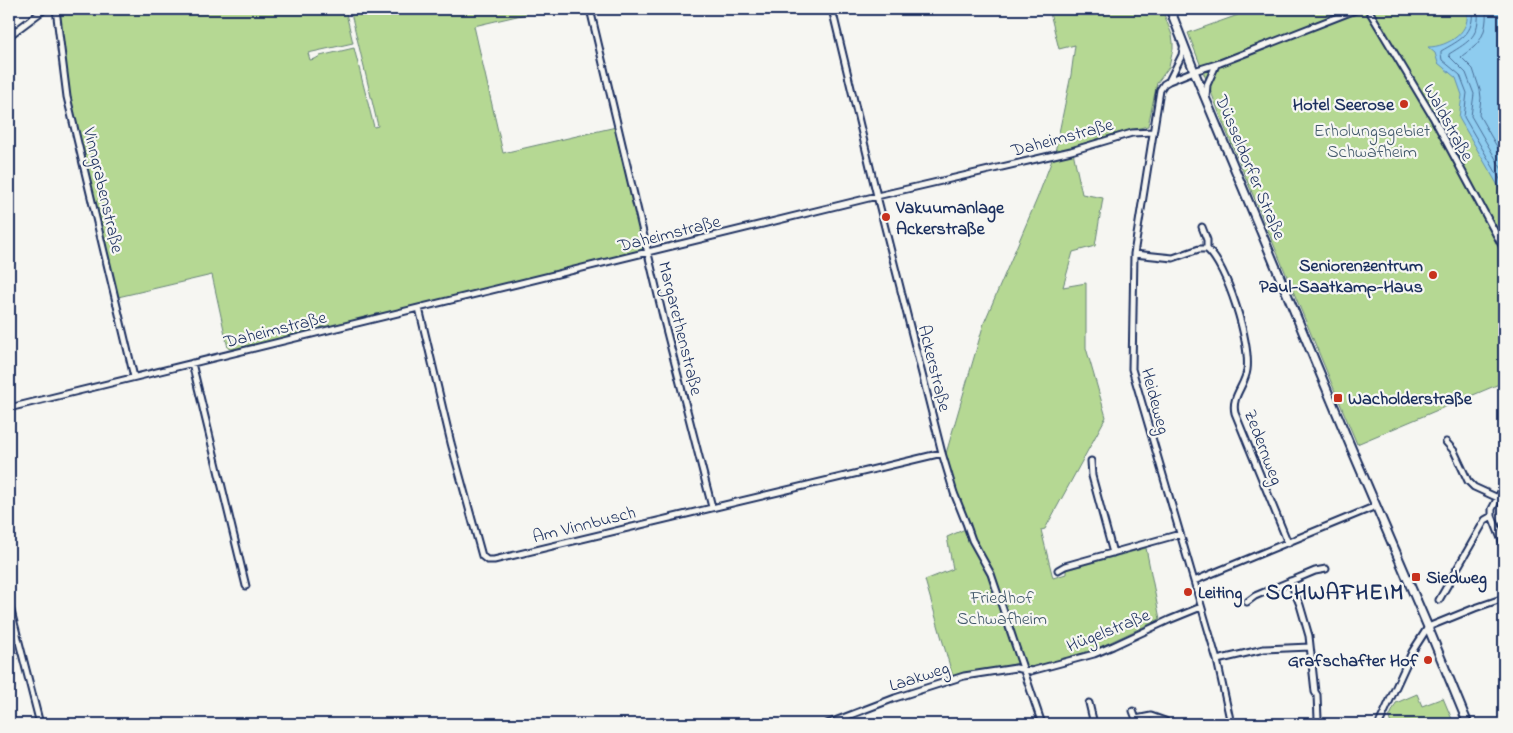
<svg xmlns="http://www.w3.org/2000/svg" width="1513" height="733" font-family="'Indie Flower',sans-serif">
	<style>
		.green { fill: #b5d893; stroke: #688478 }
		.water { fill: #8eccef; stroke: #608db5 }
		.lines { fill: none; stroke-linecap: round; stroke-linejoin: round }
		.shore { stroke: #496e98; stroke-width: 1 }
		.street-casing { stroke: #1b2f5e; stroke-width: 9 }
		.secondary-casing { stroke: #1b2f5e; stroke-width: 11 }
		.street { stroke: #f6f6f2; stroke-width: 5 }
		.secondary { stroke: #f6f6f2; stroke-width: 7 }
		.poi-dot { fill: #c8321e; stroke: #f6f6f2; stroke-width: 2 }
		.labels { text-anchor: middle; stroke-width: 4.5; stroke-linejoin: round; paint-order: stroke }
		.poi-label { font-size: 18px; font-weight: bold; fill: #1b2f5e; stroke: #f6f6f2; text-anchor: start }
		.street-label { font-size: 18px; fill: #1b2f5e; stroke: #f6f6f2 }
		.park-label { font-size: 18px; fill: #42596b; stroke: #f6f6f2 }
		.district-label { font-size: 22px; font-weight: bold; letter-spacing: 1px; fill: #1b2f5e; stroke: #f6f6f2 }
	</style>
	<rect width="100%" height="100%" fill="#f6f6f2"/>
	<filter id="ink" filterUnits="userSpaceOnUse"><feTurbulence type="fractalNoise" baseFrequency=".02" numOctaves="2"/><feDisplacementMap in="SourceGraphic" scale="10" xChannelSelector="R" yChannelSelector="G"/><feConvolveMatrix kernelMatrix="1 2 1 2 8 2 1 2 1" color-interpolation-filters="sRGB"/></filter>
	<g filter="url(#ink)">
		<path class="green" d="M58 9H345L353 43 308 53 310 60 315 59 320 56 354 48 374 127 378 126 350 9H547L474 26 503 153 616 127 645 250 641 252 233 350 228 348 212 275 118 297 68 95Z
			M1049 9H1162L1172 35 1173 42V49L1169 67 1157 83 1148 126 1110 135 1072 147 1082 194 1103 198 1095 246 1073 252 1063 287 1086 283V348L1106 417 1045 529 1041 530 1053 578 1066 574V570L1146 548 1160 619 1087 653 1032 667 1026 666 1025 662 953 677 925 580 953 569 947 537 970 527 956 491 945 457 984 323 1037 199 1055 152 1071 75 1075 45 1059 49Z
			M1236 9H1504V382L1357 444 1225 128 1188 33 1238 15Z
			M1417 694 1422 706 1443 698 1454 724H1391L1389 718 1396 703Z"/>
		<path class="water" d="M1466 9H1504V196L1459 118 1462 95 1456 78 1438 63 1435 53 1428 47C1448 47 1473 31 1466 9Z"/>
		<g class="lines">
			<path class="shore" d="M1472 9C1475 34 1460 40 1441 51V54L1442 60 1460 75 1467 93 1464 117 1504 186
				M1478 9C1480 36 1470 41 1449 54V56L1466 73 1474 94 1471 116 1504 173
				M1486 9C1487 22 1485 37 1474 47 1470 51 1465 53 1461 57L1473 69 1480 90 1481 98 1479 115 1504 159"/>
			<defs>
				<path id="street" d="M56 9 67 97 134 377
					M590 9 665 325 712 507
					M832 9 877 196 942 453 954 493 966 523 972 540 991 574 1042 724
					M1368 9 1434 119 1504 249
					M9 36 45 9
					M1169 81 1182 55 1184 44
					M1206 97 1207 85 1216 65
					M1202 227 1207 240V249
					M1134 254 1173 258 1199 249H1207C1227 266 1251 343 1247 370 1245 386 1231 396 1235 413L1288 543
					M419 308 451 443 482 556 487 560H494L942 453
					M192 363 246 586
					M9 408 877 196 1071 151 1132 133 1153 132
					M1446 442 1454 451 1468 481 1474 487 1498 498
					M1091 461 1092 476 1113 553
					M1492 516 1504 546
					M1058 570 1065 566 1180 534
					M1194 581 1376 506
					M1290 581 1300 605 1309 636 1315 692 1317 695 1318 719
					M1439 600 1485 520 1492 516V509L1504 486
					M1247 602 1255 596 1315 571 1326 569
					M9 603 40 724
					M1217 660 1264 649 1310 647
					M1089 703 1094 724
					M1133 711 1136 719 1151 716 1165 721V724
					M827 724 895 698 964 676 1016 668 1031 671 1094 654 1113 646 1169 620 1201 607
					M1231 724 1217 660 1132 369 1134 254 1160 90 1164 84 1169 81 1194 71 1220 63 1358 9
					M1379 724 1412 652 1428 627 1475 608 1504 598"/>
				<path id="secondary" d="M1170 9 1194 71 1350 445 1428 627 1468 724"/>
			</defs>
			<use href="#street" class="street-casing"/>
			<use href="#secondary" class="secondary-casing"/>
			<use href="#street" class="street"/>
			<use href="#secondary" class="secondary"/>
		</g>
	</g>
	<g class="poi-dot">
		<circle cx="1404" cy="104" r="5"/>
		<circle cx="886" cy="217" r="5"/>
		<circle cx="1433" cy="275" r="5"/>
		<rect x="1333" y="393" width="10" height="10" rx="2.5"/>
		<rect x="1411" y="572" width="10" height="10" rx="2.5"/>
		<circle cx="1188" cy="592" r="5"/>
		<circle cx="1428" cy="660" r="5"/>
	</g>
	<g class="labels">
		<g class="poi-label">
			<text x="1394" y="110" text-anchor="end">Hotel Seerose</text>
			<text x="896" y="213">Vakuumanlage<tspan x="896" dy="21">Ackerstraße</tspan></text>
			<text x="1423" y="271" text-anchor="end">Seniorenzentrum<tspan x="1423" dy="21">Paul-Saatkamp-Haus</tspan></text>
			<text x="1348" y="404">Wacholderstraße</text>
			<text x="1426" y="583">Siedweg</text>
			<text x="1198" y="598">Leiting</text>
			<text x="1418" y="666" text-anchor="end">Grafschafter Hof</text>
		</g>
		<g class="street-label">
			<text transform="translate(1449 122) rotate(61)" y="6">Waldstraße</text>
			<text transform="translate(1062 137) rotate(-15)" y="6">Daheimstraße</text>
			<text transform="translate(1251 167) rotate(67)" y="6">Düsseldorfer Straße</text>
			<text transform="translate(104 190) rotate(77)" y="6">Vinngrabenstraße</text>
			<text transform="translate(669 233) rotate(-14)" y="6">Daheimstraße</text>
			<text transform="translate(681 328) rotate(76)" y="6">Margarethenstraße</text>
			<text transform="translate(275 329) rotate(-14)" y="6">Daheimstraße</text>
			<text transform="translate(935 368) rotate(76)" y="6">Ackerstraße</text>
			<text transform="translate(1156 401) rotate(75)" y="6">Heideweg</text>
			<text transform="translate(1264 447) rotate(69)" y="6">Zedernweg</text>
			<text transform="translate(584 524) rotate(-14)" y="6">Am Vinnbusch</text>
			<text transform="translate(1108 630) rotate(-22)" y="6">Hügelstraße</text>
			<text transform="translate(919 676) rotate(-18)" y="6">Laakweg</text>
		</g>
		<g class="park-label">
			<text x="1372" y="136">Erholungsgebiet<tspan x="1372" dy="21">Schwafheim</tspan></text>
			<text x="1002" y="603">Friedhof<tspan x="1002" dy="21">Schwafheim</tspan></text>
		</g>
		<g class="district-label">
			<text x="1335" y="599">SCHWAFHEIM</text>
		</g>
	</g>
	<rect width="1513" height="733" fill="none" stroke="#f6f6f2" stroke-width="30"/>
	<rect x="15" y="15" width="1483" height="703" fill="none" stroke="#1b2f5e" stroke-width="2" filter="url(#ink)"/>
</svg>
